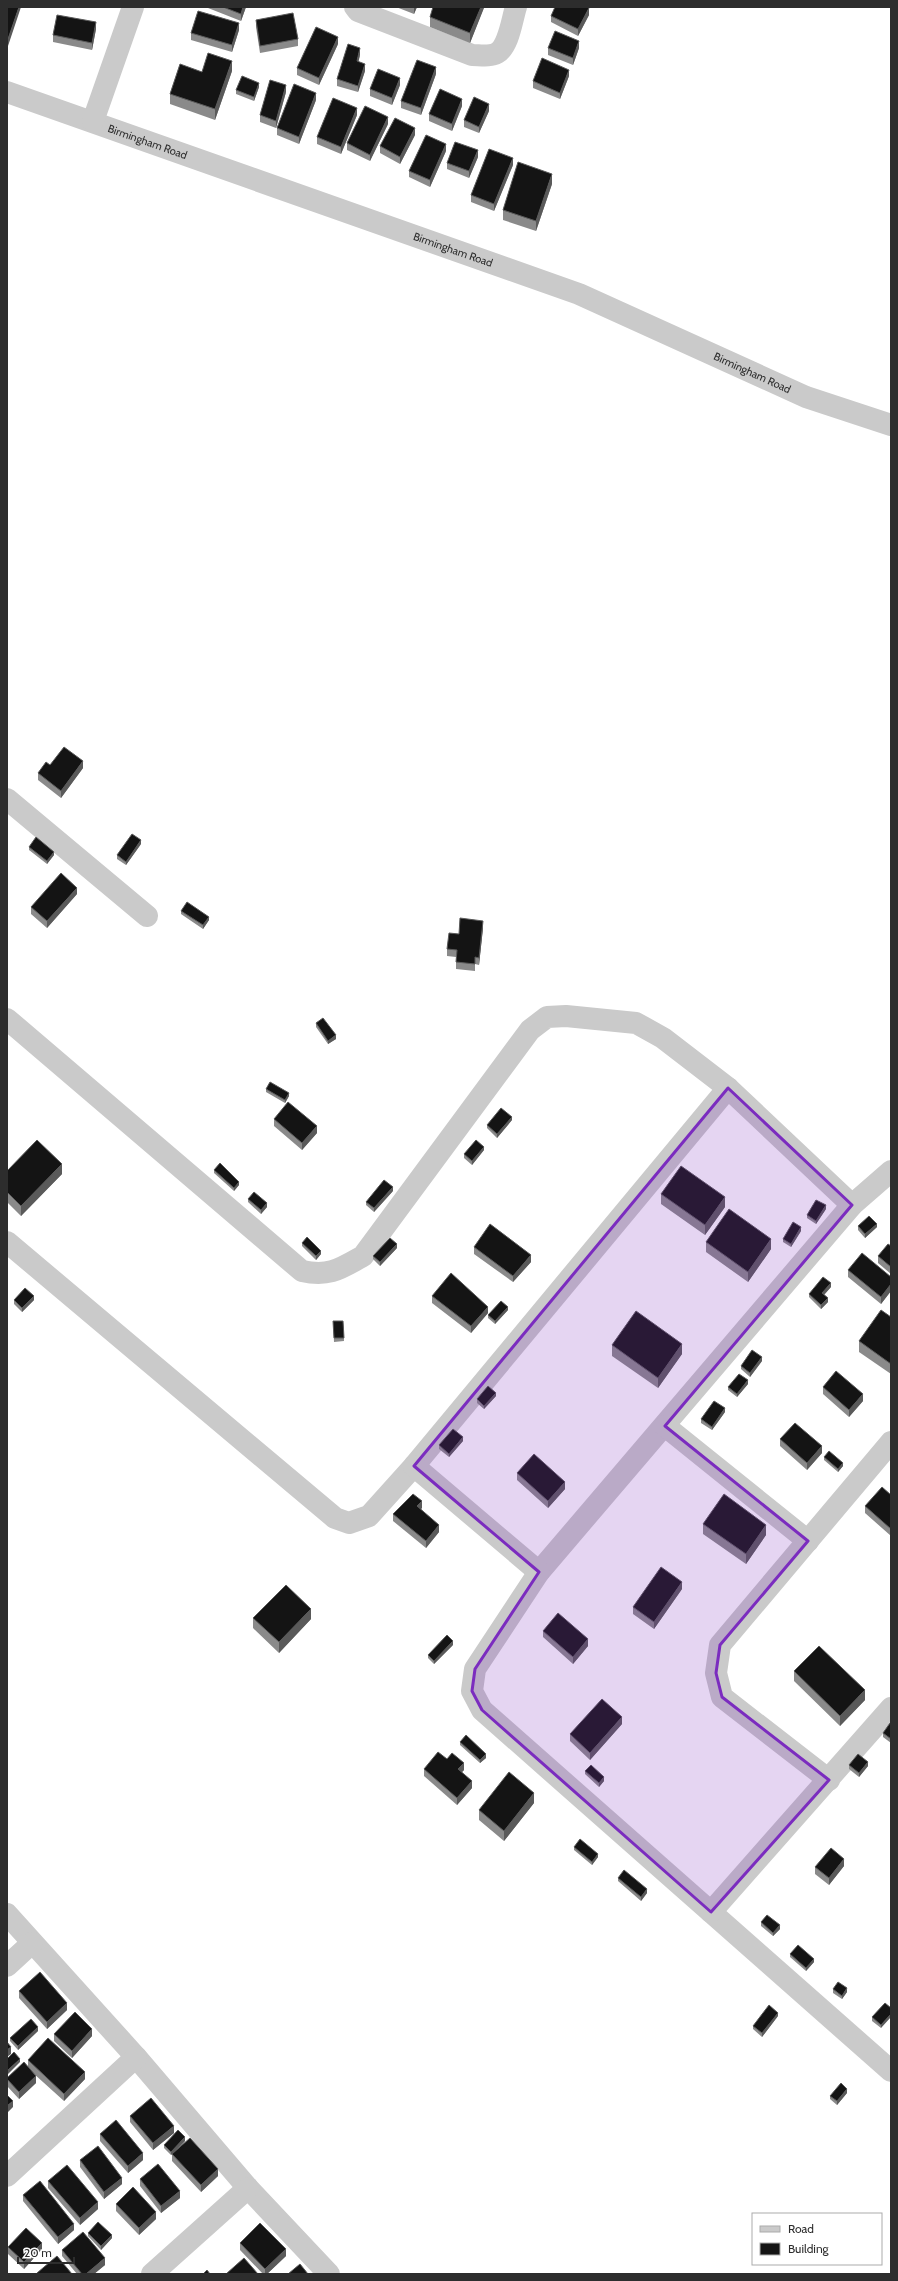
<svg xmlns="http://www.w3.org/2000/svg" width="898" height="2281" font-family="Cabin,sans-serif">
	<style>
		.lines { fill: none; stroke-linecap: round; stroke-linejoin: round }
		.minor { stroke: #cacaca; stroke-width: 22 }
		.wall { fill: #8a8a8a }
		.shaded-wall { fill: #5a5a5a }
		.building { fill: #141414; stroke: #5a5a5a }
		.marked { fill: #7b2cbf; fill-opacity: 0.2; stroke: #7b2cbf; stroke-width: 3; stroke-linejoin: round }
		.labels { text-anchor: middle; stroke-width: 4; stroke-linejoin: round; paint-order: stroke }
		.street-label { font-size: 11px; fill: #2d2d2d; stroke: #fff }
	</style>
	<rect width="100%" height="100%" fill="#fff"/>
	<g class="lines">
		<g class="minor">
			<path d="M355 7 358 11 472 55C480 55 490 57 497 53 509 46 512 19 516 7"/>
			<path id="s1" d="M7 92 579 294 806 397 891 425"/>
			<path d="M93 121 133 7"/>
			<path d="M7 799 147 916"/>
			<path d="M7 1019 302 1271C329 1277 340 1269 363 1256L530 1030 547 1017 566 1016 636 1023 663 1038 728 1088 852 1205"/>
			<path d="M891 1171 852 1205 539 1572 475 1669 472 1691 482 1710 891 2071"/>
			<path d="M7 1242 335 1518 349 1523 369 1516 414 1466 728 1088"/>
			<path d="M665 1426 808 1541"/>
			<path d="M414 1466 539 1572"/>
			<path d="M829 1780 722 1697 716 1673 720 1645 891 1442"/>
			<path d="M711 1912 891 1708"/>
			<path d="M7 1914 136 2057 248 2188 329 2274"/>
			<path d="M7 1966 32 1943"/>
			<path d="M7 2176 136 2057"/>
			<path d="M152 2274 248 2188"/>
		</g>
	</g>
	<path class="wall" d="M208 7H246L241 21 208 8Z
		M396 7H417L414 14Z
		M484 7 470 43 430 27V17Z
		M589 15 578 36 551 22V16Z
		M256 20 298 39V46L260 53 256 27Z
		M96 29 92 50 53 42V35Z
		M239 30 232 52 191 40V33Z
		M338 44 319 85 297 75V68Z
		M548 48H579L573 65 548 55Z
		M360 55 358 62 365 71 358 92 337 86V79Z
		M232 71 215 120 170 104V94Z
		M436 74 421 115 401 108V101Z
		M569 76 560 99 533 88V81Z
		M400 85 392 105 370 96V89Z
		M259 87 254 101 236 94V90Z
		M286 92 276 128 260 122V115Z
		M316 100 299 144 277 135V128Z
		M462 106 452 131 429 121V114Z
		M489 111 479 133 464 127V120Z
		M357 115 341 154 317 144V137Z
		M388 124 370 161 347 150V143Z
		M415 135 400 164 380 153V146Z
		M446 151 430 187 409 177V171Z
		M478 157 469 178 447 169V163Z
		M513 165 494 211 471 202V195Z
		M552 184 536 231 503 220V210Z
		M50 765 83 768 61 798 38 780V773Z
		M141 844 126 865 117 859V855Z
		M29 847 54 855 47 864 29 850Z
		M77 894 47 928 31 914V907Z
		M181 911 209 920 203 929 181 914Z
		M483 928 479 965 475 964V971L456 969V957L447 956V949L459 934Z
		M316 1023 336 1039 328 1044 316 1027Z
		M266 1089 289 1096 285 1103 266 1092Z
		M274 1119 317 1133 302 1150 274 1126Z
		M512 1120 497 1138 487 1128V1125Z
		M484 1150 472 1165 464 1158V1154Z
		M214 1170 239 1185 234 1191 214 1173Z
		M7 1171 62 1174 21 1216 7 1202Z
		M393 1191 374 1212 366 1205V1202Z
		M661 1194 725 1207 705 1235 661 1204Z
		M248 1199 267 1207 261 1214 248 1202Z
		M826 1209 816 1224 807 1218V1215Z
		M858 1226 877 1227 865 1238 858 1230Z
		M801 1231 791 1247 783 1242V1239Z
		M706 1242 771 1249 748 1282 706 1252Z
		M302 1243 321 1254 316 1260 302 1246Z
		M891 1246V1274L878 1263V1256Z
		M474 1247 531 1262 513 1282 474 1254Z
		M397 1248 380 1266 373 1259V1256Z
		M848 1270 891 1277V1291L881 1304 848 1277Z
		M831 1287 824 1295 828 1302 821 1309 809 1297V1294Z
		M432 1296 488 1313 471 1333 432 1303Z
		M14 1300H34L22 1312 14 1304Z
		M508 1310 495 1324 488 1318V1315Z
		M891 1317V1374L859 1352V1341Z
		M333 1321H343L344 1341 334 1342Z
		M612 1345 682 1354 658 1388 612 1356Z
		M762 1361 750 1377 741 1369V1366Z
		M748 1384 737 1397 728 1390V1387Z
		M823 1387 863 1401 849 1417 823 1394Z
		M496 1396 484 1409 477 1403V1399Z
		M725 1412 712 1430 701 1423V1419Z
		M780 1439 822 1453 807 1470 780 1446Z
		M463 1441 449 1457 439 1449V1445Z
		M824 1457 843 1466 838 1472 824 1460Z
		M517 1473 565 1489 548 1508 517 1480Z
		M891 1495V1536L865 1513V1506Z
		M422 1508 421 1509 439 1532 426 1548 393 1521V1514Z
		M703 1524 766 1535 746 1564 703 1534Z
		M682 1589 654 1629 633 1614V1607Z
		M253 1618 311 1619 279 1653 253 1628Z
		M543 1631 588 1646 573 1664 543 1637Z
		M453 1645 434 1664 428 1658V1655Z
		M794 1671 865 1700 840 1726 794 1681Z
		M622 1724 590 1760 570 1741V1734Z
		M891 1724V1743L883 1737V1733Z
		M460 1742 486 1758 480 1763 460 1745Z
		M447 1759 464 1770 462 1772 472 1788 457 1805 424 1776V1769Z
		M849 1765 868 1766 859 1777 849 1769Z
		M585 1771 604 1781 599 1787 585 1774Z
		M534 1803 504 1841 479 1820V1810Z
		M574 1847 598 1857 592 1865 574 1850Z
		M844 1866 829 1885 815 1874V1867Z
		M618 1878 647 1893 641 1901 618 1881Z
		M761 1922 780 1929 773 1936 761 1926Z
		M790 1954 814 1962 806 1971 790 1957Z
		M833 1989 847 1992 842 1999 833 1993Z
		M19 1991 67 2010 47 2029 19 1998Z
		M885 2003 881 2028 872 2021V2017Z
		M778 2016 762 2037 753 2029V2026Z
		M38 2031 18 2050 10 2041V2038Z
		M54 2034 92 2036 72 2058 54 2041Z
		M28 2060 85 2079 64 2101 33 2073 36 2083 19 2099 7 2086V2078L28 2066Z
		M847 2093 837 2105 830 2099V2096Z
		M130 2116 174 2133 153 2150 130 2122Z
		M100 2134 143 2160 128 2173 100 2141Z
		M185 2141 177 2150 218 2176 201 2192 172 2161V2154L171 2155 164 2148V2145Z
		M80 2160 122 2184 104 2199 80 2167Z
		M140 2179 180 2198 161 2213 140 2186Z
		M48 2181 98 2209 80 2225 48 2188Z
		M23 2195 74 2230 58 2244 23 2201Z
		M116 2204 156 2219 139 2235 116 2211Z
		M88 2233 112 2238 101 2250 88 2236Z
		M240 2243 286 2256 267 2274H263L240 2250Z
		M8 2247 42 2249 24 2269 8 2254Z
		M62 2250 105 2265 94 2274H77L62 2256Z"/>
	<path class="shaded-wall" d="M19 7H21L7 49V42Z
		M243 7H246L241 21V14Z
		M414 7H417L414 14Z
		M481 7H484V8L470 43V33Z
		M589 8V15L578 36V29Z
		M96 22V29L92 50V43Z
		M239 23V30L232 52V45Z
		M338 37V44L319 85V78Z
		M579 41V48L573 65V58Z
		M360 48V55L357 68V61Z
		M232 61V71L215 120V109Z
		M365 64V71L358 92V86Z
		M436 67V74L421 115V108Z
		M569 70V76L560 99V93Z
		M400 78V85L392 105V98Z
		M259 83V87L254 101V97Z
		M286 85V92L276 128V121Z
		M316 93V100L299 144V137Z
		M462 99V106L452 131V124Z
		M489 104V111L479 133V127Z
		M357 108V115L341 154V147Z
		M388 117V124L370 161V155Z
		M415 128V135L400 164V157Z
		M446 144V151L430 187V180Z
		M478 150V157L469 178V171Z
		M513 158V165L494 211V204Z
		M552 174V184L536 231V221Z
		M83 761V768L61 798V791Z
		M141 840V844L126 865V862Z
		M54 852V855L47 864V861Z
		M77 888V894L47 928V921Z
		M209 917V920L203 929V925Z
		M483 921V928L479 965V958Z
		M336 1035V1039L328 1044V1041Z
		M289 1093V1096L285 1103V1100Z
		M512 1117V1120L497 1138V1134Z
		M317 1126V1133L302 1150V1143Z
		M484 1147V1150L472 1165V1161Z
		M62 1164V1174L21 1216V1206Z
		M239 1182V1185L234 1191V1188Z
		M393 1187V1191L374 1212V1208Z
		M725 1197V1207L705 1235V1225Z
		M267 1203V1207L261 1214V1210Z
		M826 1205V1209L816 1224V1221Z
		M877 1224V1227L865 1238V1234Z
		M801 1227V1231L791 1247V1244Z
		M771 1239V1249L748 1282V1272Z
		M397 1244V1248L380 1266V1262Z
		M321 1251V1254L316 1260V1256Z
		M531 1255V1262L513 1282V1276Z
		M831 1283V1287L822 1297V1293Z
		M891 1284V1291L881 1304V1297Z
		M34 1296V1300L22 1312V1308Z
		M828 1298V1302L821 1309V1305Z
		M488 1307V1313L471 1333V1326Z
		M508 1307V1310L495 1324V1321Z
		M682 1344V1354L658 1388V1378Z
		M762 1357V1361L750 1377V1373Z
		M748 1380V1384L737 1397V1394Z
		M496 1393V1396L484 1409V1406Z
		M863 1394V1401L849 1417V1410Z
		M725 1408V1412L712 1430V1427Z
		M463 1437V1441L449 1457V1454Z
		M822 1446V1453L807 1470V1463Z
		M843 1463V1466L838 1472V1469Z
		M565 1482V1489L548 1508V1501Z
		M422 1501V1508L417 1513V1506Z
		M439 1525V1532L426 1548V1541Z
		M766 1525V1535L746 1564V1554Z
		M682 1582V1589L654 1629V1622Z
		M311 1609V1619L279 1653V1642Z
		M588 1639V1646L573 1664V1657Z
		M453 1641V1645L434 1664V1661Z
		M865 1690V1700L840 1726V1716Z
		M622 1717V1724L590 1760V1753Z
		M486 1754V1758L480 1763V1760Z
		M868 1762V1766L859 1777V1773Z
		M464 1763V1770L458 1776V1769Z
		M604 1777V1781L599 1787V1783Z
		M472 1781V1788L457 1805V1798Z
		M534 1793V1803L504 1841V1831Z
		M598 1854V1857L592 1865V1862Z
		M844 1859V1866L829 1885V1878Z
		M647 1889V1893L641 1901V1897Z
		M780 1925V1929L773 1936V1933Z
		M814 1959V1962L806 1971V1968Z
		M847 1988V1992L842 1999V1996Z
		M67 2003V2010L47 2029V2022Z
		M778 2013V2016L762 2037V2033Z
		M891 2014V2017L881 2028V2025Z
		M38 2027V2031L18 2050V2046Z
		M92 2029V2036L72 2058V2051Z
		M11 2047V2054L7 2057V2050Z
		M20 2059V2062L7 2075V2071Z
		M85 2072V2079L64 2101V2094Z
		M36 2076V2083L19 2099V2092Z
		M847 2089V2093L837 2105V2101Z
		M13 2101V2107L7 2113V2106Z
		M174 2126V2133L153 2150V2143Z
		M185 2137V2141L171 2155V2152Z
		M143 2153V2160L128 2173V2166Z
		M218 2169V2176L201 2192V2185Z
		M122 2178V2184L104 2199V2192Z
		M180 2191V2198L161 2213V2206Z
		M98 2202V2209L80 2225V2218Z
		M156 2212V2219L139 2235V2228Z
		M74 2224V2230L58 2244V2237Z
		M112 2235V2238L101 2250V2246Z
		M42 2243V2249L24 2269V2262Z
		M286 2249V2256L267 2274H265V2269Z
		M105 2258V2265L94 2274H86Z"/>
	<path class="building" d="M7 7H19L7 42Z
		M223 7H243L241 14Z
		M433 7H481L470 33 430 17Z
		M555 7H586L589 8 578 29 551 16Z
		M198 11 239 23 232 45 191 33Z
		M293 13 298 39 260 46 256 20Z
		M57 15 96 22 92 43 53 35Z
		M316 27 338 37 319 78 297 68Z
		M555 31 579 41 573 58 548 48Z
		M348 44 360 48 357 61 365 64 358 86 337 79Z
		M208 53 232 61 215 109 170 94 180 64 202 72Z
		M542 58 569 70 560 93 533 81Z
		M417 60 436 67 421 108 401 101Z
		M378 69 400 78 392 98 370 89Z
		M242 76 259 83 254 97 236 90Z
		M270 80 286 85 276 121 260 115Z
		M294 84 316 93 299 137 277 128Z
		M440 89 462 99 452 124 429 114Z
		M474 97 489 104 479 127 464 120Z
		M333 98 357 108 341 147 317 137Z
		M365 106 388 117 370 155 347 143Z
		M395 118 415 128 400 157 380 146Z
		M426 135 446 144 430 180 409 171Z
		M455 142 478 150 469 171 447 163Z
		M489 149 513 158 494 204 471 195Z
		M518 162 552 174 536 221 503 210Z
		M64 747 83 761 61 791 38 773 46 762 50 765Z
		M132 834 141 840 126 862 117 855Z
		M36 837 54 852 47 861 29 847Z
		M61 873 77 888 47 921 31 907Z
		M187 902 209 917 203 925 181 911Z
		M460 918 483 921 479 958 475 957V964L456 962 457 950 447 949 449 933 459 934Z
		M323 1018 336 1035 328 1041 316 1023Z
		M270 1082 289 1093 285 1100 266 1089Z
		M288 1102 317 1126 302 1143 274 1119Z
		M501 1108 512 1117 497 1134 487 1125Z
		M37 1140 62 1164 21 1206 7 1192V1171Z
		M476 1140 484 1147 472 1161 464 1154Z
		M220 1163 239 1182 234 1188 214 1170Z
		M681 1166 725 1197 705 1225 661 1194Z
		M384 1180 393 1187 374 1208 366 1202Z
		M254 1192 267 1203 261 1210 248 1199Z
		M816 1200 826 1205 816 1221 807 1215Z
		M729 1209 771 1239 748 1272 706 1242Z
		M869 1216 877 1224 865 1234 858 1226Z
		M793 1222 801 1227 791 1244 783 1239Z
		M490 1224 531 1255 513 1276 474 1247Z
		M307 1237 321 1251 316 1256 302 1243Z
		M390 1238 397 1244 380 1262 373 1256Z
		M888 1244 891 1246V1267L878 1256Z
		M862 1253 891 1277V1284L881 1297 848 1270Z
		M451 1273 488 1307 471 1326 432 1296Z
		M823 1277 831 1283 822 1293 828 1298 821 1305 809 1294Z
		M25 1288 34 1296 22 1308 14 1300Z
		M501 1301 508 1307 495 1321 488 1315Z
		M881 1310 891 1317V1364L859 1341Z
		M636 1311 682 1344 658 1378 612 1345Z
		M333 1321H343L344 1338H334Z
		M752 1350 762 1357 750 1373 741 1366Z
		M836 1371 863 1394 849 1410 823 1387Z
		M739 1374 748 1380 737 1394 728 1387Z
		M488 1386 496 1393 484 1406 477 1399Z
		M714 1401 725 1408 712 1427 701 1419Z
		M795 1423 822 1446 807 1463 780 1439Z
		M453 1429 463 1437 449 1454 439 1445Z
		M829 1451 843 1463 838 1469 824 1457Z
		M534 1454 565 1482 548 1501 517 1473Z
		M882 1487 891 1495V1529L865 1506Z
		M413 1494 422 1501 417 1506 439 1525 426 1541 393 1514Z
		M724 1494 766 1525 746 1554 703 1524Z
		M661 1567 682 1582 654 1622 633 1607Z
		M286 1585 311 1609 279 1642 253 1618Z
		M558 1613 588 1639 573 1657 543 1631Z
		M447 1635 453 1641 434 1661 428 1655Z
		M819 1646 865 1690 840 1716 794 1671Z
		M602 1699 622 1717 590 1753 570 1734Z
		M890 1723 891 1724V1739L883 1733Z
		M466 1735 486 1754 480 1760 460 1742Z
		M438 1752 447 1759 452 1753 464 1763 458 1769 472 1781 457 1798 424 1769Z
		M858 1754 868 1762 859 1773 849 1765Z
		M591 1765 604 1777 599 1783 585 1771Z
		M509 1772 534 1793 504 1831 479 1810Z
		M580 1839 598 1854 592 1862 574 1847Z
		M831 1848 844 1859 829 1878 815 1867Z
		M624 1870 647 1889 641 1897 618 1878Z
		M767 1915 780 1925 773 1933 761 1922Z
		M798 1945 814 1959 806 1968 790 1954Z
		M40 1972 67 2003 47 2022 19 1991Z
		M838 1982 847 1988 842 1996 833 1989Z
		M885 2003 891 2008V2014L881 2025 872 2017Z
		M769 2005 778 2013 762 2033 753 2026Z
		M75 2012 92 2029 72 2051 54 2034Z
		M31 2019 38 2027 18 2046 10 2038Z
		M48 2038 85 2072 64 2094 28 2060Z
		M7 2042 11 2047 7 2050Z
		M14 2052 20 2059 7 2071V2059Z
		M24 2062 36 2076 19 2092 7 2079V2078Z
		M841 2083 847 2089 837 2101 830 2096Z
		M7 2095 13 2101 7 2106Z
		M151 2098 174 2126 153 2143 130 2116Z
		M116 2120 143 2153 128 2166 100 2134Z
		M178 2130 185 2137 171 2152 164 2145Z
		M190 2138 218 2169 201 2185 172 2154Z
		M98 2146 122 2178 104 2192 80 2160Z
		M158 2164 180 2191 161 2206 140 2179Z
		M67 2165 98 2202 80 2218 48 2181Z
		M40 2181 74 2224 58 2237 23 2195Z
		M133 2187 156 2212 139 2228 116 2204Z
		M98 2222 112 2235 101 2246 88 2233Z
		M260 2223 286 2249 265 2269 240 2243Z
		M26 2228 42 2243 24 2262 8 2247Z
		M83 2232 105 2258 86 2274H82L62 2250Z
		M57 2256 72 2274H39L37 2273Z
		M244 2258 258 2274H226Z
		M300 2264 308 2274H288Z
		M207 2270 210 2274H203Z"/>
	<path class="marked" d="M728 1088 852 1205 665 1426 808 1541 720 1645 716 1673 722 1697 829 1780 711 1912 482 1710 472 1691 475 1669 539 1572 414 1466Z"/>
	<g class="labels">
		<g class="street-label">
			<text dy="4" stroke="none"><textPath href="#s1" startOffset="149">Birmingham Road</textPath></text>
			<text dy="4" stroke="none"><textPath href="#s1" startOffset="473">Birmingham Road</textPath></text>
			<text dy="4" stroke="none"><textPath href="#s1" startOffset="797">Birmingham Road</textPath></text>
		</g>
	</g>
	<rect width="898" height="2281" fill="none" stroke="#2d2d2d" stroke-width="16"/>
	<rect x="752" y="2213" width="130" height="52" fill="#ffffff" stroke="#ababab"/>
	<rect x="760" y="2226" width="20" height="6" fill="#cacaca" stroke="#ababab"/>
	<text x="788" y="2233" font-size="12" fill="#2d2d2d">Road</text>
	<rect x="760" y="2243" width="20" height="12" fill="#141414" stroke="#ababab"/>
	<text x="788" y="2253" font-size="12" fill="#2d2d2d">Building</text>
	<path d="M18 2257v6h56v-6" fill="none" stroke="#2d2d2d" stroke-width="2"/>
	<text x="24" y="2257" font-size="12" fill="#2d2d2d" stroke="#ffffff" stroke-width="3" paint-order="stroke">20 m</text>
</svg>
